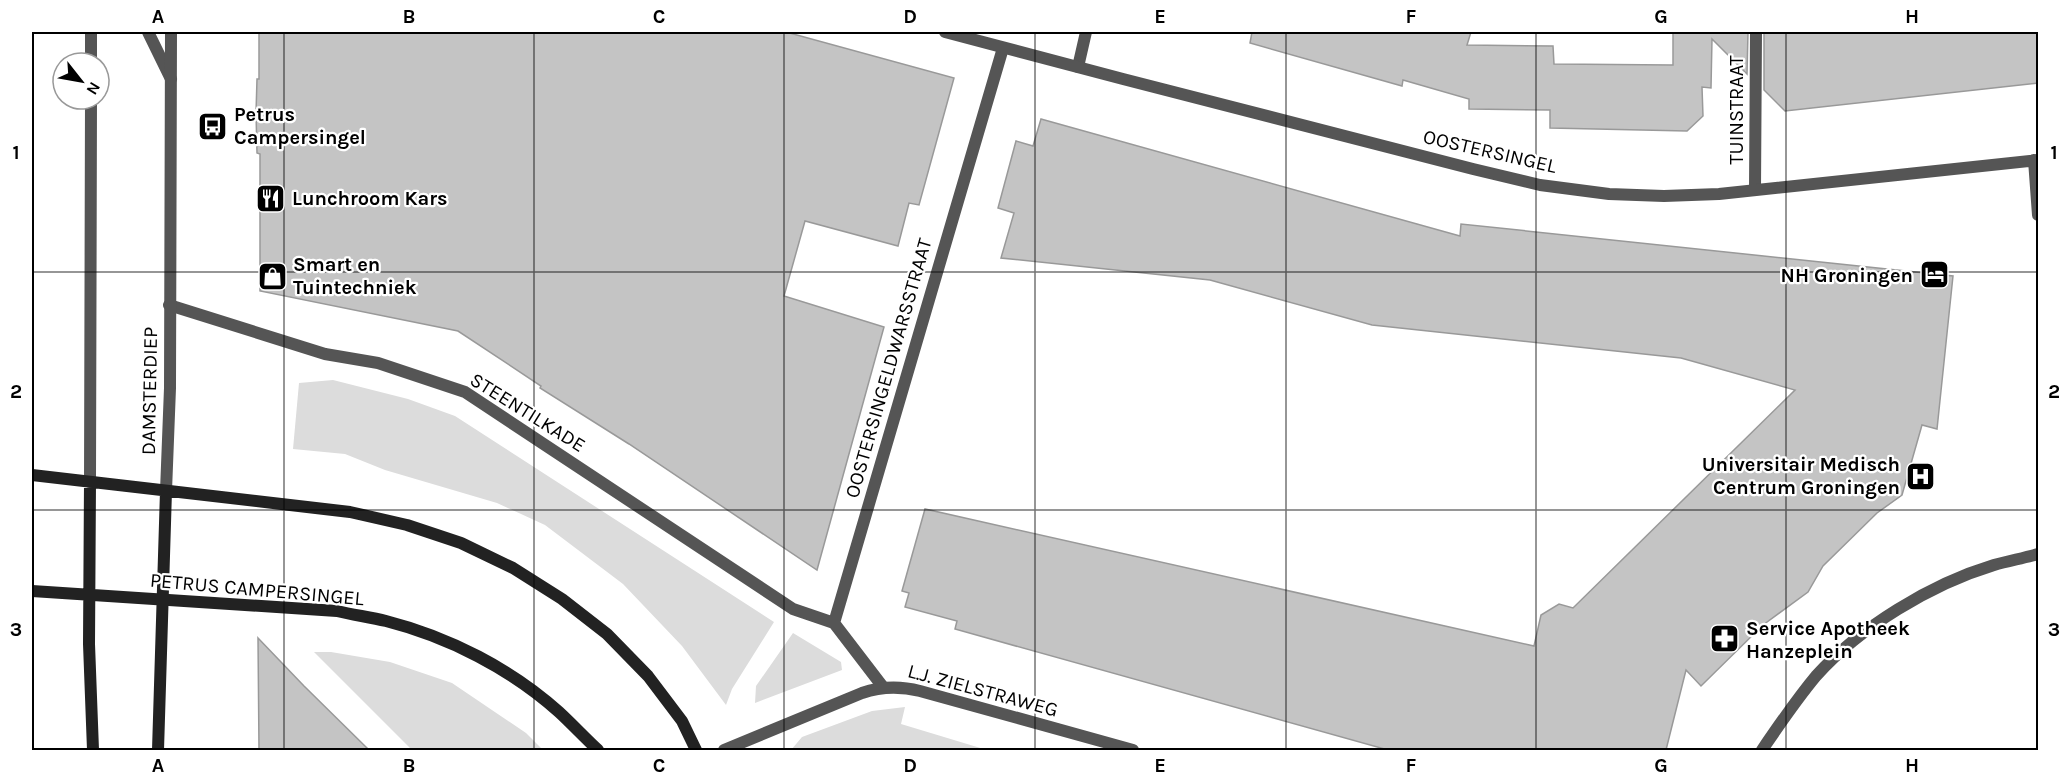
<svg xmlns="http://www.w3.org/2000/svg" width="2070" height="782" font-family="Karla,sans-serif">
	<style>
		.green { fill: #dcdcdc }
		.building { fill: #c4c4c4; stroke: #999; stroke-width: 1.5 }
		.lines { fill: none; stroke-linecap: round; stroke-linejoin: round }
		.service { stroke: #555; stroke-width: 12 }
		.minor { stroke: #555; stroke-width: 12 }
		.tertiary { stroke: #555; stroke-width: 12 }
		.secondary { stroke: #222; stroke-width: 12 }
		.grid { fill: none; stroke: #000; stroke-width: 1.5; stroke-opacity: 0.55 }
		.labels { text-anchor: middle; stroke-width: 4.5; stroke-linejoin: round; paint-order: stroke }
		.street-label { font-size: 20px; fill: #000; stroke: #fff }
		.poi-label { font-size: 20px; font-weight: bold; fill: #000; stroke: #fff; text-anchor: start }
		.neatline { fill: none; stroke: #000; stroke-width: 2 }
		.grid-label { font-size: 20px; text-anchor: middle; font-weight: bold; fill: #000 }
	</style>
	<rect width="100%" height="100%" fill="#fff"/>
	<path class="green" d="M333 380 408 399 455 416 774 622 732 689 726 705 682 646 623 584 545 525 497 503 385 470 345 454 293 449 299 383Z
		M793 633 841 662 842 670 755 703 756 686Z
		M314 652H331L390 662 452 683 526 733 543 750H412Z
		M905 707 901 724 987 750H791L802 737 872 711Z"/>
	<path class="building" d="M259 32H786L954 78 919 205 909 203 898 246 805 221 784 296 884 327 817 570 629 444 540 388 541 386 458 331 260 291V154L257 153 256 113 257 79H259Z
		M1252 32H1471L1467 45 1553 46 1554 64 1673 65V32H1748L1747 74 1712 39 1711 88 1702 87 1703 116 1687 131 1550 128V110L1469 109V99L1403 80 1402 86 1250 43Z
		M1764 32H2038V83L1785 111 1764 90Z
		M1041 119 1460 236 1461 224 1953 276 1937 429 1922 425 1902 495 1877 513 1823 566 1808 592 1763 625 1701 686 1686 670 1666 750H1388L955 629 957 621 905 607 909 593 902 591 925 509 1534 646 1541 615 1559 604 1573 608 1795 390 1681 358 1372 325 1210 280 1001 258 1014 213 998 208 1016 141 1033 146Z
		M258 638 304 686 369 750H259Z"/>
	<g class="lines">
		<path class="service" d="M148 32 171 79"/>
		<path class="minor" d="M1078 67 1086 32
			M1755 189 1756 32
			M169 305 325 354 378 363 465 392 793 609 834 623
			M834 623 1003 48
			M834 623 883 687"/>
		<path class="tertiary" d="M945 32 1123 79 1473 169 1540 185 1609 194 1664 196 1719 194 2038 160
			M91 63V32
			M2034 160 2038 215
			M90 482 91 99
			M166 491 170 388 171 32
			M724 750 862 693C882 686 900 686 920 691L1133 750
			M1762 750C1779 725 1796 700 1816 676 1860 627 1931 584 1994 565 2008 561 2024 558 2038 554"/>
		<path class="secondary" d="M32 475 350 512 407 525 461 543 513 568 562 599 607 634 648 676 682 721 696 750
			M90 482 89 644 93 750
			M32 591 337 611C353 615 370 617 386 621 449 637 511 669 559 712 572 724 585 738 598 750
			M158 750 166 491"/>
	</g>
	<path class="grid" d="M284 32V750M534 32V750M784 32V750M1035 32V750M1286 32V750M1536 32V750M1786 32V750M32 272H2038M32 510H2038"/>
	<defs>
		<symbol id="bus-square" viewBox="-11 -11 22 22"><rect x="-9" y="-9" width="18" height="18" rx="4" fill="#000" stroke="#fff"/><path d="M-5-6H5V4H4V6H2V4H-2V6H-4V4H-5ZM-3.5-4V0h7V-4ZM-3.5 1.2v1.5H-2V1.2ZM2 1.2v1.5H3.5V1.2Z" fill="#fff"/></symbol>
		<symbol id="restaurant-square" viewBox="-11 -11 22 22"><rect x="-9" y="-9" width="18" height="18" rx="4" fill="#000" stroke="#fff"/><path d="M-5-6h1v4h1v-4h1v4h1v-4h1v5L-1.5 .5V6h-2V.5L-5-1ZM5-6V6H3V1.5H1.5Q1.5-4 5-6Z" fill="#fff"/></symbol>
		<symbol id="hotel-square" viewBox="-11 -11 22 22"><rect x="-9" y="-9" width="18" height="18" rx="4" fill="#000" stroke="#fff"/><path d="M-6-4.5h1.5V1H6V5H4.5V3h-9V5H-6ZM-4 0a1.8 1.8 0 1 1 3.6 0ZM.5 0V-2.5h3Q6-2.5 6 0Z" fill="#fff"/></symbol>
		<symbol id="shop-square" viewBox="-11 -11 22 22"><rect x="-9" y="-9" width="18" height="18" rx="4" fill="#000" stroke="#fff"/><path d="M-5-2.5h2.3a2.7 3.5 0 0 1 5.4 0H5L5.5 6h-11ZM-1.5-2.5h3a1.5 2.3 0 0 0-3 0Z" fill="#fff"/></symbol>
		<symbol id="hospital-square" viewBox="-11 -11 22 22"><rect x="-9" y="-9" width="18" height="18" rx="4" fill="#000" stroke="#fff"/><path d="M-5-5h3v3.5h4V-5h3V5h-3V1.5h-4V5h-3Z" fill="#fff"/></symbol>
		<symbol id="pharmacy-square" viewBox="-11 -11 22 22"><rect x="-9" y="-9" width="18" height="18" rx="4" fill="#000" stroke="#fff"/><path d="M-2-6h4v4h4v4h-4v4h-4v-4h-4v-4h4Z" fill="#fff"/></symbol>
	</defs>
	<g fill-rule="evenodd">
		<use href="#bus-square" x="196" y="110" width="33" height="33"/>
		<use href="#restaurant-square" x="254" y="182" width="33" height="33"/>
		<use href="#hotel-square" x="1918" y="258" width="33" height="33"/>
		<use href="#shop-square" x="256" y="260" width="33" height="33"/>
		<use href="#hospital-square" x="1904" y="460" width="33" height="33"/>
		<use href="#pharmacy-square" x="1708" y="622" width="33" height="33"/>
	</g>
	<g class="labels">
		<g class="street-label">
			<text transform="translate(1736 110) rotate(-90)" y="7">TUINSTRAAT</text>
			<text transform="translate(1490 151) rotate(13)" y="7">OOSTERSINGEL</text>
			<text transform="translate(888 368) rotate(-74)" y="7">OOSTERSINGELDWARSSTRAAT</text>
			<text transform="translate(149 391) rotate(-89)" y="7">DAMSTERDIEP</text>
			<text transform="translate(528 412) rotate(32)" y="7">STEENTILKADE</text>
			<text transform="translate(257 589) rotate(5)" y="7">PETRUS CAMPERSINGEL</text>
			<text transform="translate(983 690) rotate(15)" y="7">L.J. ZIELSTRAWEG</text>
		</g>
		<g class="poi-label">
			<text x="234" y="121">Petrus<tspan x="234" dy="23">Campersingel</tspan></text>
			<text x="292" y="205">Lunchroom Kars</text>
			<text x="293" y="271">Smart en<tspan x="293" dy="23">Tuintechniek</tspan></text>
			<text x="1913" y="282" text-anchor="end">NH Groningen</text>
			<text x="1900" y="471" text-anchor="end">Universitair Medisch<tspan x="1900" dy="23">Centrum Groningen</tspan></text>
			<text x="1746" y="635">Service Apotheek<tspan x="1746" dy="23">Hanzeplein</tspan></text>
		</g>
	</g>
	<rect width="2070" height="782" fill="none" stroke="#ffffff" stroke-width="66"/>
	<g transform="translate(81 81) rotate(121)"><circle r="28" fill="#ffffff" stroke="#999999" stroke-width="1.5"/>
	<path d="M0-4.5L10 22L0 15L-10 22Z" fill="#000000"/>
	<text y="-9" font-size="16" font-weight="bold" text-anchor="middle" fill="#000000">N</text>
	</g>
	<rect x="33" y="33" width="2004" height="716" class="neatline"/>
	<g class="grid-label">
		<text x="158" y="23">A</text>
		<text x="409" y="23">B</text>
		<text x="659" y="23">C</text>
		<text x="910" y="23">D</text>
		<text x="1160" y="23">E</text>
		<text x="1411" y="23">F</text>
		<text x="1661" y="23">G</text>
		<text x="1912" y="23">H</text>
		<text x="16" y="159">1</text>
		<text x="2054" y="159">1</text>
		<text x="16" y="398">2</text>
		<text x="2054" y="398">2</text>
		<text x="16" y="636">3</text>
		<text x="2054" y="636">3</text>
		<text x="158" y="772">A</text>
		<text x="409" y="772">B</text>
		<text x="659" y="772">C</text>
		<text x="910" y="772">D</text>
		<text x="1160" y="772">E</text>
		<text x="1411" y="772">F</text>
		<text x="1661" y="772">G</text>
		<text x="1912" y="772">H</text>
	</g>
</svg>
